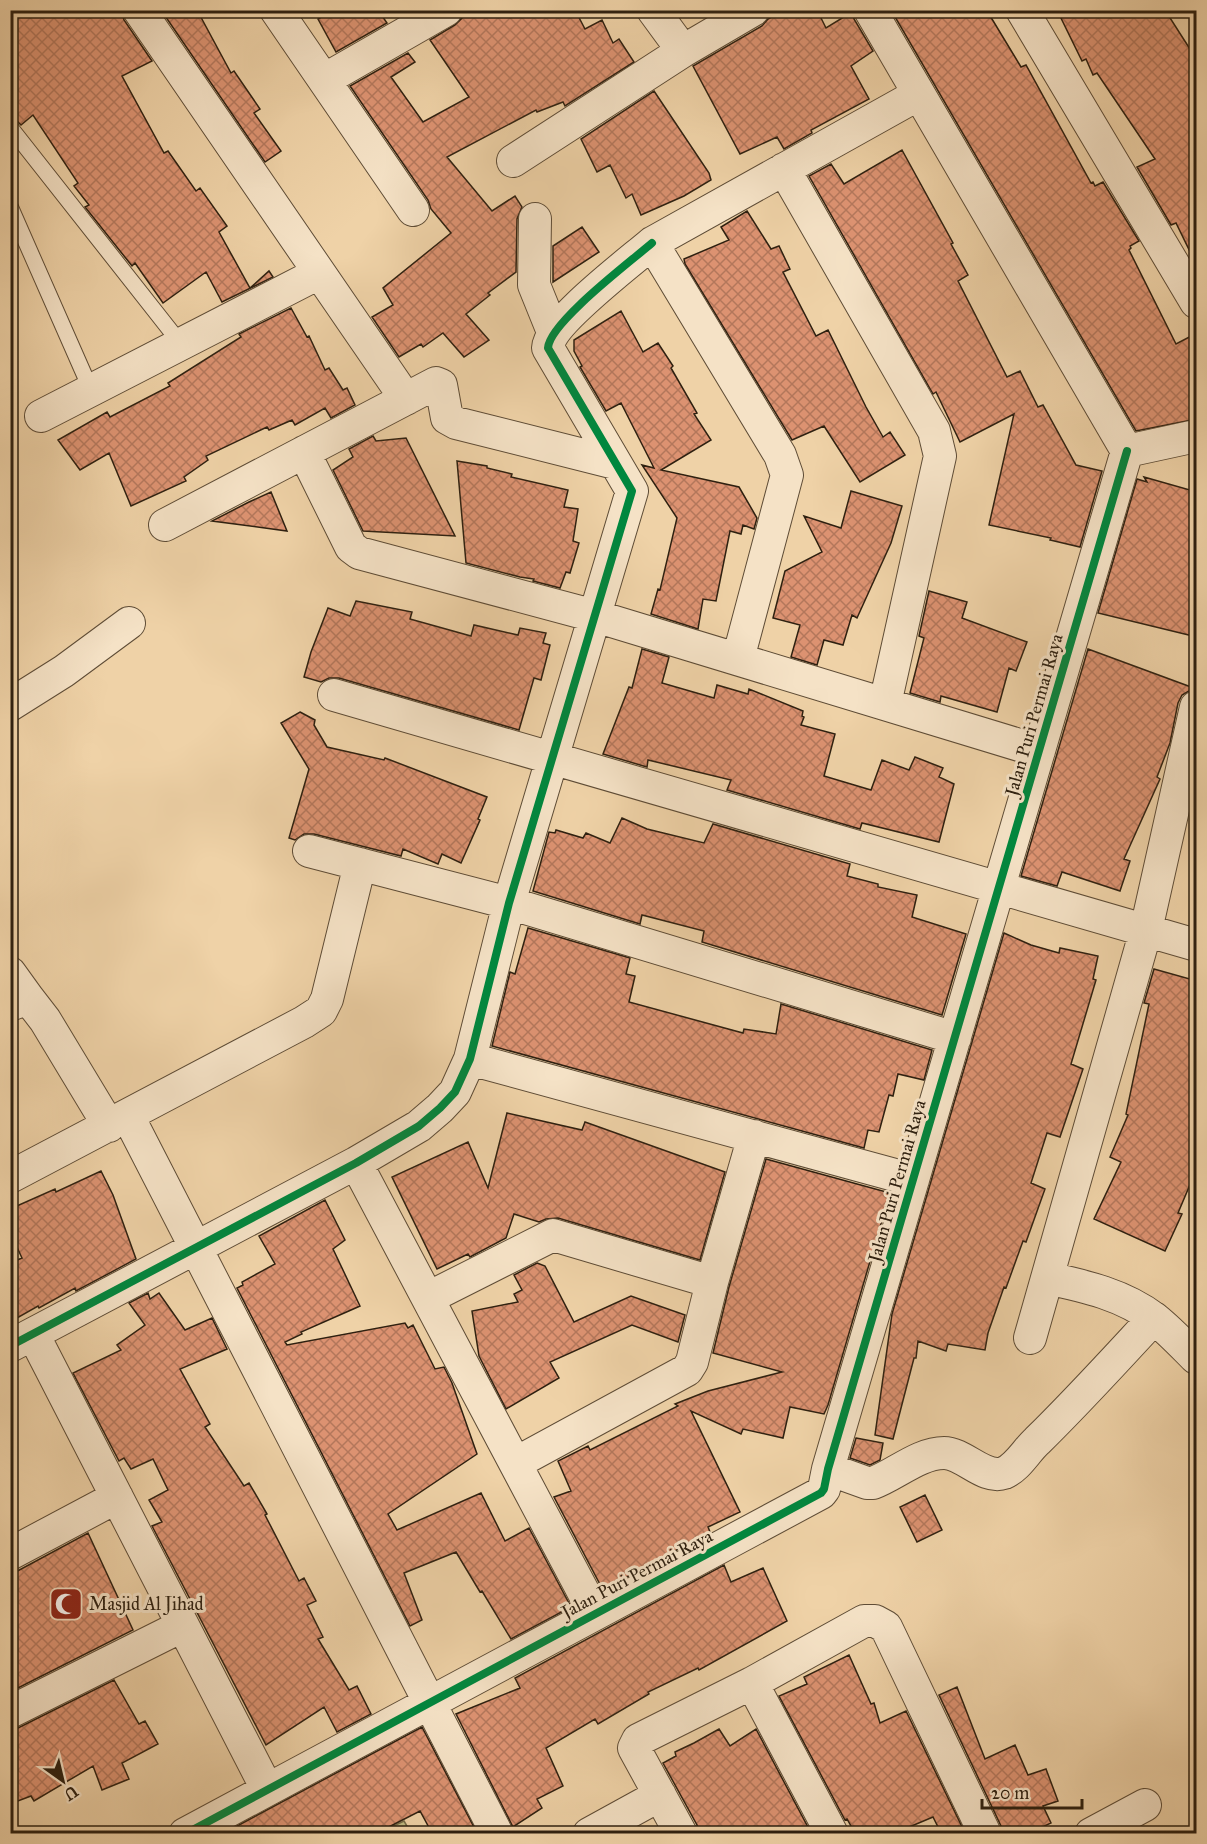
<svg xmlns="http://www.w3.org/2000/svg" width="1207" height="1844" font-family="'IM FELL Great Primer',serif">
	<style>
		.grass { fill: url(#grass-dots); stroke: #766d4a; stroke-width: 1.5 }
		.building { fill: url(#building-cross-hatch); stroke: #2e2010; stroke-width: 1.5 }
		.lines { fill: none; stroke-linecap: round; stroke-linejoin: round }
		.service-casing { stroke: #5e4c36; stroke-width: 17 }
		.minor-casing { stroke: #5e4c36; stroke-width: 34 }
		.service { stroke: #f5e2c6; stroke-width: 15 }
		.minor { stroke: #f5e2c6; stroke-width: 32 }
		.cycleway-casing { stroke: #f5e2c6; stroke-width: 11 }
		.cycleway { stroke: #00873e; stroke-width: 8 }
		.labels { text-anchor: middle; stroke-width: 6; stroke-linejoin: round; paint-order: stroke }
		.street-label { font-size: 18px; fill: #2e2010; stroke: #f5e2c6 }
		.poi-label { font-size: 18px; fill: #2e2010; stroke: #f5e2c6; text-anchor: start }
	</style>
	<defs>
		<pattern id="grass-dots" width="8" height="8" patternUnits="userSpaceOnUse" patternTransform="scale(1.5)"><rect width="8" height="8" fill="#bfba83"/><path d="M2 2h.1M6 6h.1" fill="none" stroke="#9c976a" stroke-width="1.8" stroke-linecap="round"/></pattern>
		<pattern id="building-cross-hatch" width="8" height="8" patternUnits="userSpaceOnUse" patternTransform="scale(1.5)"><rect width="8" height="8" fill="#dc9271"/><path d="M0 0l8 8M0 8l8-8" fill="none" stroke="#b3775b"/></pattern>
	</defs>
	<rect width="100%" height="100%" fill="#efd2a7"/>
	<filter id="stains"><feTurbulence type="fractalNoise" baseFrequency=".00333" numOctaves="4"/><feColorMatrix values="0 0 0 0 .2 0 0 0 0 .09 0 0 0 0 .02 0 0 0 .5 -.17"/></filter>
	<radialGradient id="worn" r=".72"><stop offset=".6" stop-color="#630" stop-opacity="0"/><stop offset="1" stop-color="#630" stop-opacity=".3"/></radialGradient>
	<path class="grass" d="M404 1821 411 1833H379Z"/>
	<path class="building" d="M10 10H121L124 20 152 61 122 76 164 153 168 151 196 191 200 188 227 226 219 232 250 288 269 271 273 277 222 302 206 272 163 303 135 263 132 266 85 207 89 205 74 186 78 183 33 115 21 125 14 118 10 117Z
		M161 10H197L231 73 234 71 260 109 254 113 281 151 265 162Z
		M333 10H378L387 23 336 52 318 19Z
		M464 10H575L585 29 602 20 613 43 619 39 634 62 565 106 563 102 537 112 536 110 447 157 492 211 515 196 522 207 517 219 516 272 488 293 490 295 466 314 489 340 464 357 443 333 423 347 421 344 399 357 372 317 393 305 383 288 451 233 431 209 428 200 350 86 408 53 415 62 391 77 423 122 469 97 430 40 455 25 462 18Z
		M784 10H817L826 28 852 12 854 19 873 51 851 66 869 99 811 130 812 133 784 149 777 137 740 154 693 66 762 26 768 19Z
		M891 10H985L992 19 1021 67 1026 65 1091 183 1093 182 1095 186 1103 182 1139 241 1130 246 1131 248 1129 250 1176 344 1197 333V419L1136 431Z
		M1057 10H1165L1197 60V266L1176 223 1171 225 1137 167 1155 159 1097 73 1093 75 1086 59 1082 61Z
		M654 91 709 173 711 180 684 196 641 215 632 194 626 198 610 165 597 172 581 139Z
		M902 150 953 243 951 244 968 275 958 281 1007 377 1020 371 1038 407 1043 405 1076 465 1102 471 1080 547 1050 540 1051 538 989 525 1014 414 960 442 936 392 933 394 809 176 831 164 844 184Z
		M747 211 771 249 779 246 790 269 783 272 816 336 828 330 866 407 883 437 890 432 905 455 860 482 824 426 792 440 685 264 684 259 729 240 721 227Z
		M582 227 599 252 553 282V246Z
		M291 308 307 337 309 336 325 370 329 368 343 390 347 388 355 405 331 418 325 408 295 425 292 420 269 430 267 427 206 456 208 460 184 477 186 481 131 506 109 453 80 470 58 440 107 412 110 417 170 386 168 383 241 337 239 334Z
		M621 311 643 352 658 343 673 366 671 368 697 413 694 414 711 440 661 470 739 487 757 518 754 529 743 525 741 534 730 531 716 601 703 599 698 629 651 614 658 589 660 590 677 518 642 465 654 468 621 403 606 411 580 367 582 366 574 351V340Z
		M373 436 376 441 406 438 455 536 363 531 333 470 353 457 349 449Z
		M457 461 487 466V468L512 474 511 477 568 490 564 507 578 509 573 541 579 543 570 573 566 572 560 588 533 581 534 579 520 577 466 563Z
		M1144 477 1197 492V637L1098 613 1137 479 1147 482Z
		M851 491 902 506 891 543 857 618 852 615 843 645 824 640 817 665 791 657 800 625 773 618 785 571 822 552 804 516 841 528Z
		M271 492 287 531 212 521 249 502Z
		M929 591 967 602 962 618 1027 642 1016 671 1009 668 997 712 941 696 940 702 910 693 924 638 919 636Z
		M356 601 412 612 410 619 471 636 474 625 518 635 520 628 546 633 543 643 550 645 541 680 534 678 519 730 339 678H329L321 682 304 677 311 652 328 608 350 616Z
		M642 649 669 657 662 683 714 698 717 685 748 694 749 689 803 711 802 716 804 717 801 725 835 734 824 776 871 790 882 760 909 770 915 757 943 768 939 777 954 784 939 842 862 823 860 829 727 790 731 780 648 760 647 767 603 754 629 687 632 688Z
		M1088 649 1191 687 1189 691 1182 695 1178 703 1170 743 1157 777 1160 779 1124 859 1130 861 1120 891 1062 872 1057 886 1021 876Z
		M300 712 315 720 314 725 327 747 384 760 385 758 487 797 478 819 480 820 461 863 442 854 438 864 403 849 401 856 314 834H304L295 840 289 838 309 769 281 723Z
		M622 818 647 829 704 843 713 824 850 864 847 876 878 884V887L917 895 912 917 966 934 942 1015 702 942 704 931 642 915 640 924 533 891 549 832 555 833 556 830 583 838 586 833 610 843Z
		M528 928 630 958 626 974 635 976 629 1002 743 1033 744 1029 776 1034 781 1004 932 1050 924 1080 898 1074 893 1096 889 1095 879 1132 868 1130 864 1148 492 1046 510 972 515 974Z
		M1004 933 1031 945 1059 953 1060 948 1098 956 1093 979 1096 980 1071 1064 1083 1069 1060 1137 1047 1133 1031 1183 1045 1189 1026 1242 1023 1241 1006 1288 1004 1287 988 1333 985 1350 948 1344 946 1351 918 1341 916 1358H914L893 1439 875 1435 892 1314Z
		M1154 969 1197 981V1168L1178 1213 1182 1214 1165 1251 1094 1219 1121 1162 1110 1157 1128 1115 1126 1114 1149 1004 1144 1003Z
		M507 1113 582 1130 585 1122 725 1172 700 1260 558 1218 546 1219 539 1222 514 1214 506 1238 470 1257 468 1254 437 1269 392 1177 468 1142 488 1188Z
		M766 1159 890 1193 828 1405 824 1414 790 1407 783 1438 743 1429 741 1434 691 1411 740 1512 708 1527 710 1532 603 1590 554 1497 571 1491 558 1461 588 1446 590 1450 678 1406 675 1404 708 1391 782 1372 713 1353 729 1287Z
		M101 1171 113 1195 136 1259 76 1291 75 1288 39 1308 38 1306 10 1322V1263L22 1258 10 1232V1209L55 1189 56 1192Z
		M325 1200 345 1240 333 1249 360 1306 301 1332 302 1334 285 1342 287 1345 405 1323 408 1328 413 1325 435 1369 444 1367 452 1383 477 1454 388 1514 397 1530 481 1493 505 1541 529 1528 571 1607 511 1639 482 1591 480 1592 456 1552 404 1573 422 1620 410 1626 237 1288 243 1285 242 1282 275 1264 259 1236Z
		M537 1263 545 1266 574 1322 631 1296 685 1315 678 1342 632 1325 550 1362 559 1378 506 1409 479 1356 472 1311 518 1302 514 1294 522 1290 514 1275Z
		M148 1293 150 1299 159 1293 185 1330 212 1318 227 1349 180 1369 210 1424 205 1427 244 1486 249 1483 267 1514 265 1515 299 1581 304 1578 316 1601 307 1605 323 1637 318 1639 349 1690 357 1686 371 1714 337 1732 324 1707 266 1745 152 1526 162 1522 149 1500 168 1490 153 1459 131 1469 124 1458 119 1461 73 1373 121 1350 117 1345 145 1325 129 1303Z
		M856 1438 883 1443 880 1460 870 1465 850 1458Z
		M925 1495 942 1530 917 1542 900 1507Z
		M88 1533 133 1630 10 1692V1575Z
		M724 1565 731 1582 763 1568 787 1621 699 1670 698 1668 648 1692 649 1694 598 1724 595 1719 546 1748 563 1786 537 1799 542 1808 513 1827 456 1714 520 1688 515 1678Z
		M849 1655 871 1704 874 1703 880 1723 906 1711 965 1833H941L933 1817 895 1833H855L847 1819 845 1820 779 1696 807 1684 804 1677Z
		M114 1680 139 1724 145 1721 158 1744 122 1763 129 1779 102 1790 93 1766 34 1801 31 1796 10 1804V1730L18 1728Z
		M957 1687 985 1759 1015 1745 1028 1775 1046 1769 1058 1801 1043 1806 1051 1823 1030 1833H1003L1001 1826 939 1695Z
		M422 1727 477 1833H432L420 1811 377 1833H224Z
		M719 1729 730 1746 756 1729 810 1831 806 1833H699L697 1825 663 1763 676 1756 675 1752 694 1743Z"/>
	<g class="lines">
		<defs>
			<path id="service" d="M10 127 181 344
				M10 206 91 390"/>
			<path id="minor" d="M139 10 406 399
				M276 10 413 210
				M653 10 683 51
				M870 10 1127 451
				M1022 10 1196 302
				M324 80 446 10
				M513 161 683 51 753 10
				M784 169 934 431 940 456 885 704
				M535 219 534 285 553 332
				M41 416 319 273
				M1127 451 1196 436
				M304 452 351 547 359 553 595 616 1039 751
				M165 525 436 383 441 385 447 418 456 423 615 463
				M738 659 787 475 780 455 652 243 919 94
				M334 695 1196 945
				M10 705 64 671 129 623
				M309 851 509 903 955 1038
				M10 973 28 998
				M10 1005 28 998 45 1020 109 1126
				M470 1059 913 1180
				M128 1116 497 1834
				M356 1163 595 1614
				M10 1177 304 1022 321 1011 327 999 360 864
				M1047 1278C1085 1286 1124 1295 1155 1319 1170 1331 1183 1345 1196 1358
				M428 1298 553 1235 712 1282
				M33 1334 267 1789
				M1030 1338 1146 930 1196 707
				M10 1346 356 1163 419 1126 440 1108 455 1092 470 1059 509 903 632 491 548 348C549 323 630 262 652 243
				M516 1463 687 1370 692 1362 712 1282 754 1136
				M828 1469 867 1483H873C895 1475 919 1453 944 1453 964 1453 984 1480 1004 1473 1018 1467 1026 1451 1037 1441 1077 1402 1115 1360 1154 1318
				M10 1554 117 1497
				M752 1683 832 1834
				M10 1712 182 1626
				M185 1834 821 1493 824 1489 828 1469 1127 451
				M589 1834 660 1795
				M681 1834 634 1748 638 1740 752 1683 864 1621H875L886 1627 985 1834
				M1091 1834 1145 1805"/>
		</defs>
		<use href="#service" class="service-casing"/>
		<use href="#minor" class="minor-casing"/>
		<use href="#service" class="service"/>
		<use href="#minor" class="minor"/>
		<defs>
			<path id="cycleway" d="M10 1346 356 1163 419 1126 440 1108 455 1092 470 1059 509 903 632 491 548 348C549 323 630 262 652 243
				M185 1834 821 1493 824 1489 828 1469 1127 451"/>
		</defs>
		<use href="#cycleway" class="cycleway-casing"/>
		<use href="#cycleway" class="cycleway"/>
	</g>
	<defs>
		<symbol id="mosque-square" viewBox="-11 -11 22 22"><rect x="-9" y="-9" width="18" height="18" rx="4" fill="#8f2418" stroke="#f5e2c6"/><path d="M3.5-4.9A6 6 0 1 0 3.5 4.9A5 5 0 1 1 3.5-4.9Z" fill="#fff"/></symbol>
	</defs>
	<g fill-rule="evenodd">
		<use href="#mosque-square" x="47" y="1585" width="38" height="38"/>
	</g>
	<g class="labels">
		<g class="street-label">
			<text transform="translate(1034 715) rotate(-74)" y="6">Jalan Puri Permai Raya</text>
			<text transform="translate(897 1181) rotate(-74)" y="6">Jalan Puri Permai Raya</text>
			<text transform="translate(637 1574) rotate(-28)" y="6">Jalan Puri Permai Raya</text>
		</g>
		<g class="poi-label">
			<text x="89" y="1610">Masjid Al Jihad</text>
		</g>
	</g>
	<rect width="1207" height="1844" fill="none" stroke="#efd2a7" stroke-width="36"/>
	<rect x="12" y="12" width="1183" height="1820" fill="none" stroke="#2e2010" stroke-width="3"/>
	<rect x="18" y="18" width="1171" height="1808" fill="none" stroke="#2e2010" stroke-width="1.5"/>
	<g transform="translate(63 1781) rotate(146)" stroke="#f5e2c6" stroke-width="4.5" paint-order="stroke">
	<path d="M0-4.5L10 22L0 15L-10 22Z" fill="#2e2010"/>
	<text y="-9" font-size="16" font-weight="bold" text-anchor="middle" fill="#2e2010">U</text>
	</g>
	<path d="M982 1799v9h100v-9" fill="none" stroke="#2e2010" stroke-width="3"/>
	<text x="991" y="1799" font-size="18" fill="#2e2010" stroke="#f5e2c6" stroke-width="4.5" paint-order="stroke">20 m</text>
	<rect width="100%" height="100%" filter="url(#stains)"/>
	<rect width="100%" height="100%" fill="url(#worn)"/>
</svg>
